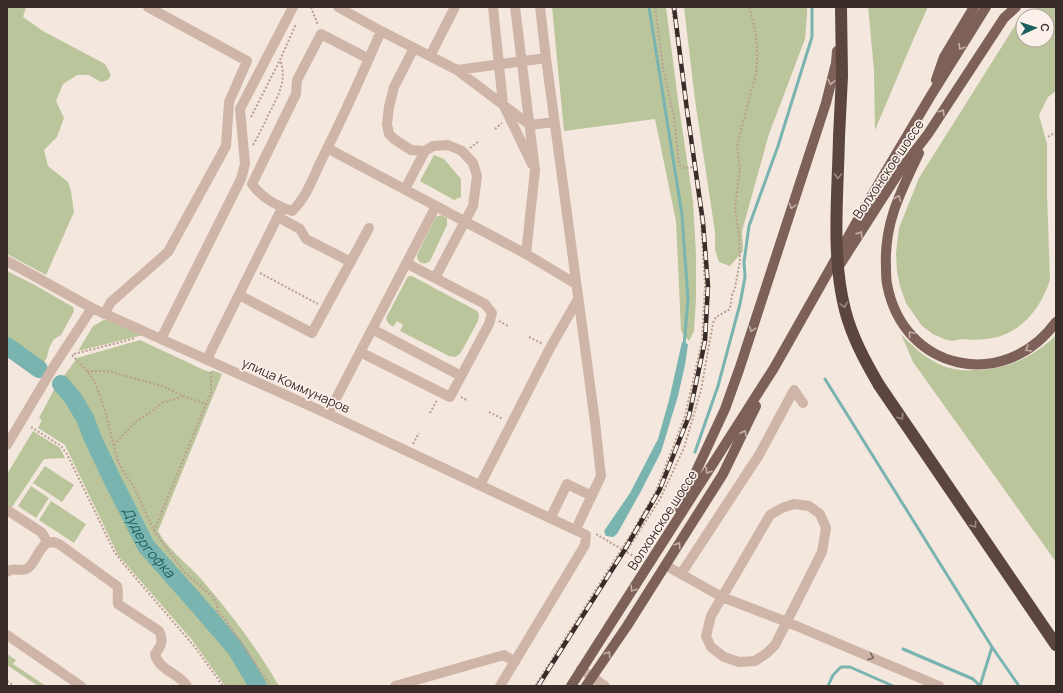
<svg xmlns="http://www.w3.org/2000/svg" width="1063" height="693" font-family="Manrope,sans-serif">
	<style>
		.green { fill: #bbc59b; fill-rule: evenodd }
		.water { fill: #79b4b0 }
		.lines { fill: none; stroke-linecap: round; stroke-linejoin: round }
		.stream { stroke: #79b4b0; stroke-width: 3 }
		.river { stroke: #79b4b0; stroke-width: 18 }
		.path { stroke: #ba9e91; stroke-width: 2; stroke-dasharray: 2 2; stroke-linecap: butt }
		.minor { stroke: #ceb5a7; stroke-width: 10 }
		.major { stroke: #7d6158; stroke-width: 10 }
		.highway { stroke: #5c453f; stroke-width: 12 }
		.rail-casing { stroke: #3a2c28; stroke-width: 4.5 }
		.rail { stroke: #fbf1ea; stroke-width: 3; stroke-dasharray: 9; stroke-linecap: butt }
		.highway-bridge { stroke: #5c453f; stroke-width: 12 }
		.oneway { stroke: #c2b0a8 }
		.oneway2 { stroke: #9c8a83 }
		.oneway3 { stroke: #7d6a61 }
		.labels { text-anchor: middle; stroke-width: 3.5; stroke-linejoin: round; paint-order: stroke }
		.street-label { font-size: 13px; fill: #3a2c28; stroke: #fbf1ea }
		.water-label { font-size: 14px; font-style: italic; fill: #1a5f5d; stroke: #fbf1ea }
	</style>
	<rect width="100%" height="100%" fill="#f4e7dd"/>
	<path class="green" d="M7 7H26L23 17 43 31 105 64 111 75 108 80 101 82 89 75H77L63 84 56 101 64 118 57 137 44 150 48 166 68 182 71 191 74 212 46 275 7 254Z
		M552 7H666L678 100 693 201 696 255V299L694 331 689 341 681 331 676 221 655 119 564 131Z
		M684 7H807V14L805 39 769 134 742 231 743 251 730 266 719 262 715 250V232L695 100Z
		M868 7H928L914 38 875 130 874 70Z
		M1056 7V91L1048 97 1039 115 1047 144V193L1050 280C1041 308 1022 332 993 338 983 340 972 340 962 339L952 341 944 339 933 334 922 326 906 303 900 286 897 271 896 253 899 228 919 178 1016 24C1029 8 1035 7 1056 7ZM1023 16H1047V40H1023Z
		M434 155 444 159 461 179V197L454 200 420 181Z
		M441 215 447 218V225L430 261C424 266 417 263 417 255L436 217Z
		M7 271 33 284 73 307 74 311 61 335 54 339 49 348 47 357 41 368 7 342Z
		M409 276H412L477 311 479 314 478 321 460 354 455 357 449 356 400 331 403 325 397 321 393 327 388 323 386 318 407 278Z
		M104 320H111L143 335 78 351 93 326Z
		M901 334C912 346 923 356 937 363 948 369 961 371 973 370 1006 370 1033 358 1056 335V562L913 362Z
		M140 340 204 370 211 372 212 370 222 374 158 531C168 550 188 564 202 580 231 614 257 648 279 686H261L217 616 157 553 143 532 79 404 61 380 77 358Z
		M57 384 74 403 139 540 149 554 232 649 254 686H225L192 640 118 555 65 445 38 428 42 420 39 418Z
		M33 431 60 448 65 458 44 459 12 507 7 506V474Z
		M45 466 74 485 62 502 33 483Z
		M31 486 49 498 36 518 18 506Z
		M51 501 86 524 74 543 39 520Z
		M7 654 16 660 13 664 46 686H38L7 665Z"/>
	<path class="water" d="M682 342 688 344 685 365 678 396 661 452 640 493 617 534 613 537 606 536 604 531 630 493 658 439 669 400Z"/>
	<g class="lines">
		<path class="stream" d="M649 7 682 215 688 299 684 346
			M825 379 992 647 1019 686
			M695 452 718 386 740 304 745 277 744 262 749 226 778 146 812 37V7
			M903 649 973 679 980 686 992 647
			M828 686 833 675 841 667H850L893 686"/>
		<g class="river">
			<path d="M7 346 39 369"/>
			<path id="s1" d="M61 384 73 398 85 418 93 439 112 479 146 546 199 606 236 649 258 686"/>
		</g>
		<path class="path" d="M311 7 318 25
			M655 7 663 68 674 117 679 164C682 169 687 168 693 167
			M251 117 280 60 296 24
			M495 129 502 123
			M1048 137 1056 132
			M253 145C258 137 262 128 266 120 275 100 289 82 280 60
			M470 148 479 141
			M260 273 318 304
			M499 321 508 326
			M529 337 543 344
			M74 354 136 338
			M72 355 87 371 95 382 105 411 118 462 135 489 154 531 185 573 212 596 217 605 218 613 224 618 271 686
			M87 371H108L162 386 184 396 206 404 211 393V372
			M461 397 468 401
			M489 412 503 419
			M430 413 437 400
			M31 427 61 446 67 454 114 551 122 562 194 646 223 686
			M413 444 419 433
			M114 445 135 422 151 412 162 403 184 396
			M154 531 206 404
			M596 534 640 560
			M626 552 660 499 684 448 701 390 713 323 716 317 730 309 732 295 735 288 740 261 739 235 735 208 740 168 737 146 756 73C759 50 756 29 749 7
			M7 681 14 686
			M535 686 633 531 656 491 685 416 702 341 705 286 701 221 672 7"/>
		<path class="minor" d="M338 7 381 31 457 70 530 125 554 122
			M493 7 503 104 532 164
			M515 7 535 170 526 254
			M414 48 394 87 389 107 387 124 389 134 394 139 411 150 425 151 433 146 448 145 462 151 473 163 477 176 473 206 435 278
			M430 56 455 7
			M546 58 595 422 601 476 576 529
			M369 59 321 34 297 80 296 94 252 184C261 197 277 206 292 211 306 198 313 178 321 161 342 119 362 75 381 31
			M457 70 546 58 540 7
			M327 148 526 254 576 284
			M405 189 425 151
			M278 217 300 229 306 239 351 262
			M7 261 92 308 328 414 586 535 585 545 500 686
			M239 295 312 333 369 228
			M104 314 111 302 168 252 226 146 229 102 247 61 148 7
			M372 329 461 376
			M161 339 241 179 245 164 240 109 293 7
			M360 352 450 397 489 324 492 313 485 304 406 263
			M207 359 282 208
			M328 414 436 206
			M7 445 54 366 92 308
			M480 485 550 348 578 299
			M794 504 809 506 820 514 826 528 822 552 775 645 767 653 755 661 739 662 724 657 711 647 706 636 711 616 770 515 782 508Z
			M7 510 41 532 44 536 47 543 53 542 59 544 117 586C119 592 117 597 118 604L159 631C164 641 161 646 155 654 158 670 179 673 187 686
			M551 517 567 484 592 496
			M665 565 722 597 787 622 939 686
			M7 572C13 566 22 573 28 568 35 563 38 549 47 543
			M681 574 759 455 794 390 803 403
			M7 635 81 686
			M581 669 605 686
			M395 686 504 655 515 662"/>
		<path class="major" d="M936 80 944 57 974 7
			M919 153C901 191 884 223 886 266 886 272 886 278 887 284 903 371 1004 393 1056 322
			M841 263 901 169 928 134 1004 18 1016 7
			M679 508 725 409 740 367 826 103 836 63 837 51
			M571 686 774 368 869 200 930 97 986 7
			M586 686 627 626 723 474 756 406"/>
		<path class="highway" d="M839 137 842 76 841 7
			M879 385 1056 645"/>
		<defs>
			<path id="rail" d="M538 686 624 551 660 489 689 416 705 341 708 286 703 222 687 110 674 7"/>
		</defs>
		<use href="#rail" class="rail-casing"/>
		<use href="#rail" class="rail"/>
		<path class="highway-bridge" d="M839 137C838 193 831 255 845 310 852 337 865 361 879 385"/>
	</g>
	<defs><path id="oneway-chevron" d="M-2-3.5L2.5 0L-2 3.5" fill="none" stroke-width="1.6" stroke-linecap="round" stroke-linejoin="round"/></defs>
	<g class="oneway">
		<use href="#oneway-chevron" transform="translate(961 47) rotate(122)"/>
		<use href="#oneway-chevron" transform="translate(831 82) rotate(104)"/>
		<use href="#oneway-chevron" transform="translate(942 112) rotate(-58)"/>
		<use href="#oneway-chevron" transform="translate(898 198) rotate(-68)"/>
		<use href="#oneway-chevron" transform="translate(792 206) rotate(108)"/>
		<use href="#oneway-chevron" transform="translate(860 234) rotate(-57)"/>
		<use href="#oneway-chevron" transform="translate(752 329) rotate(108)"/>
		<use href="#oneway-chevron" transform="translate(911 334) rotate(-130)"/>
		<use href="#oneway-chevron" transform="translate(1028 349) rotate(150)"/>
		<use href="#oneway-chevron" transform="translate(744 433) rotate(-64)"/>
		<use href="#oneway-chevron" transform="translate(708 471) rotate(123)"/>
		<use href="#oneway-chevron" transform="translate(678 545) rotate(-57)"/>
		<use href="#oneway-chevron" transform="translate(633 589) rotate(123)"/>
		<use href="#oneway-chevron" transform="translate(608 654) rotate(-56)"/>
	</g>
	<g class="oneway2">
		<use href="#oneway-chevron" transform="translate(838 176) rotate(91)"/>
		<use href="#oneway-chevron" transform="translate(844 305) rotate(78)"/>
		<use href="#oneway-chevron" transform="translate(901 417) rotate(56)"/>
		<use href="#oneway-chevron" transform="translate(974 525) rotate(56)"/>
	</g>
	<use class="oneway3" href="#oneway-chevron" transform="translate(871 657) rotate(23)"/>
	<g class="labels">
		<g class="street-label">
			<text transform="translate(888 169) rotate(-56)" y="5">Волхонское шоссе</text>
			<text transform="translate(296 385) rotate(24)" y="5">улица Коммунаров</text>
			<text transform="translate(662 520) rotate(-57)" y="5">Волхонское шоссе</text>
		</g>
		<g class="water-label">
			<text dy="5" stroke="none"><textPath href="#s1" startOffset="182">Дудергофка</textPath></text>
		</g>
	</g>
	<rect width="1063" height="693" fill="none" stroke="#3a2c28" stroke-width="16"/>
	<g transform="translate(1035 28) rotate(87)"><circle r="19" fill="#fbf1ea" stroke="#aea29c"/>
	<path d="M0-3L7 15L0 10L-7 15Z" fill="#1a5f5d"/>
	<text y="-6" font-size="11" font-weight="bold" text-anchor="middle" fill="#3a2c28">С</text>
	</g>
</svg>
